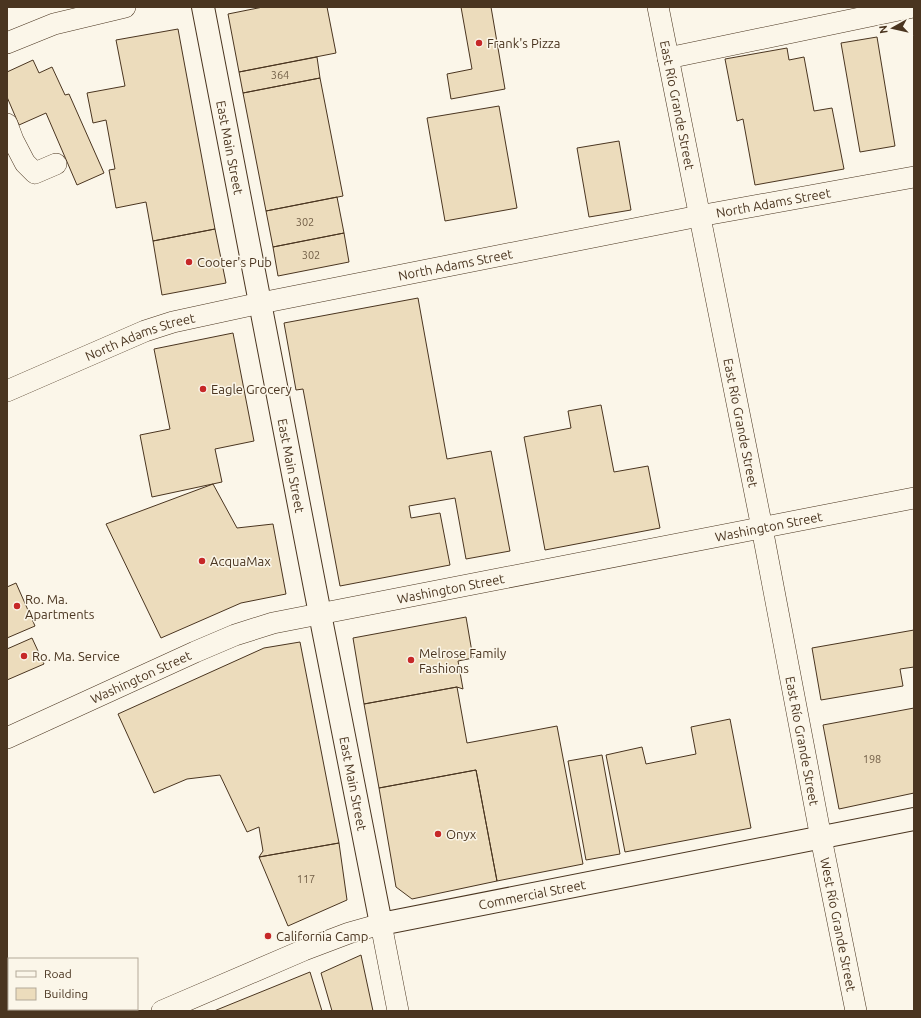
<svg xmlns="http://www.w3.org/2000/svg" width="921" height="1018" font-family="Ubuntu,sans-serif">
	<style>
		.building { fill: #ecdcbc; stroke: #4a3520 }
		.lines { fill: none; stroke-linecap: round; stroke-linejoin: round }
		.minor-casing { stroke: #4a3520; stroke-width: 22 }
		.major-casing { stroke: #4a3520; stroke-width: 24 }
		.minor { stroke: #fbf6e9; stroke-width: 21 }
		.major { stroke: #fbf6e9; stroke-width: 22 }
		.poi-dot { fill: #c62828; stroke: #fbf6e9; stroke-width: 1.5 }
		.labels { text-anchor: middle; stroke-width: 3; stroke-linejoin: round; paint-order: stroke }
		.number-label { font-size: 11px; fill: #725f47 }
		.poi-label { font-size: 13px; fill: #4a3520; stroke: #fbf6e9; text-anchor: start }
		.street-label { font-size: 13px; fill: #4a3520; stroke: #fbf6e9 }
	</style>
	<rect width="100%" height="100%" fill="#fbf6e9"/>
	<path class="building" d="M263 7H327L336 53 239 72 228 14Z
		M461 7H491L505 89 451 99 447 74 472 69Z
		M178 29 215 229 153 241 146 202 116 208 109 170 115 169 106 120 93 123 87 93 125 86 116 40Z
		M877 37 895 146 860 152 841 43Z
		M787 48 789 60 804 57 814 111 832 108 844 169 755 185 743 119 737 121 725 59Z
		M317 57 320 78 243 93 239 72Z
		M33 60 39 73 52 67 65 95 69 94 104 173 77 185 46 113 19 125 7 97V72Z
		M320 78 343 196 266 211 243 93Z
		M499 106 517 208 445 221 427 118Z
		M619 141 631 210 589 217 577 148Z
		M337 197 344 233 273 247 266 211Z
		M215 229 226 283 162 295 153 241Z
		M344 233 349 262 278 276 273 247Z
		M418 298 447 459 491 451 510 551 466 559 455 498 409 506 411 518 440 513 450 565 340 586 303 389 296 390 284 323Z
		M233 333 254 441 215 449 222 482 152 497 140 435 170 429 154 349Z
		M601 405 614 472 648 466 660 528 545 550 524 437 571 428 568 411Z
		M213 484 237 528 273 524 286 594 241 603 161 638 106 524Z
		M16 583 35 626 7 638V587Z
		M466 617 473 658 458 661 463 689 457 687 364 704 353 638Z
		M914 630V667L900 669 903 686 821 700 812 648Z
		M32 638 44 664 7 680V649Z
		M300 642 339 843 259 857 263 851 259 827 247 832 220 775 187 779 154 793 118 714 264 648Z
		M457 687 467 743 557 726 583 864 497 881 476 770 379 788 364 704Z
		M914 708V793L839 809 823 725Z
		M730 719 751 828 625 852 606 755 642 747 646 764 696 754 691 727Z
		M602 755 620 854 586 860 568 761Z
		M476 770 497 881 412 899 396 887 379 788Z
		M339 843 347 900 288 926 259 857Z
		M361 955 373 1011H332L321 973Z
		M310 972 322 1011H214Z"/>
	<g class="lines">
		<defs>
			<g id="minor">
				<path id="s1" d="M658 7 762 528 821 838 856 1011"/>
				<path d="M7 43 54 24 125 7"/>
				<path d="M668 58 913 7"/>
				<path d="M7 124 13 140 25 163 35 173 56 164"/>
				<path id="s2" d="M7 391 145 331 173 322 261 303 699 216 914 177"/>
				<path id="s3" d="M7 738 195 652 235 635 273 623 914 498"/>
				<path d="M162 1011 304 950 349 933 381 924 398 1011"/>
			</g>
			<g id="major">
				<path id="s4" d="M203 7 320 614 381 924 914 819"/>
			</g>
		</defs>
		<use href="#minor" class="minor-casing"/>
		<use href="#major" class="major-casing"/>
		<use href="#minor" class="minor"/>
		<use href="#major" class="major"/>
	</g>
	<g class="poi-dot">
		<circle cx="479" cy="43" r="4"/>
		<circle cx="189" cy="262" r="4"/>
		<circle cx="203" cy="389" r="4"/>
		<circle cx="202" cy="561" r="4"/>
		<circle cx="17" cy="606" r="4"/>
		<circle cx="24" cy="656" r="4"/>
		<circle cx="411" cy="660" r="4"/>
		<circle cx="438" cy="834" r="4"/>
		<circle cx="268" cy="936" r="4"/>
	</g>
	<g class="labels">
		<g class="number-label">
			<text x="280" y="79">364</text>
			<text x="305" y="226">302</text>
			<text x="311" y="259">302</text>
			<text x="872" y="763">198</text>
			<text x="306" y="883">117</text>
		</g>
		<g class="poi-label">
			<text x="487" y="48">Frank's Pizza</text>
			<text x="197" y="267">Cooter's Pub</text>
			<text x="211" y="394">Eagle Grocery</text>
			<text x="210" y="566">AcquaMax</text>
			<text x="25" y="604">Ro. Ma.<tspan x="25" dy="15">Apartments</tspan></text>
			<text x="419" y="658">Melrose Family<tspan x="419" dy="15">Fashions</tspan></text>
			<text x="32" y="661">Ro. Ma. Service</text>
			<text x="446" y="839">Onyx</text>
			<text x="276" y="941">California Camp</text>
		</g>
		<g class="street-label">
			<text dy="5" stroke="none"><textPath href="#s1" startOffset="100">East Río Grande Street</textPath></text>
			<text dy="5" stroke="none"><textPath href="#s4" startOffset="143">East Main Street</textPath></text>
			<text dy="5" stroke="none"><textPath href="#s2" startOffset="792">North Adams Street</textPath></text>
			<text dy="5" stroke="none"><textPath href="#s2" startOffset="468">North Adams Street</textPath></text>
			<text dy="5" stroke="none"><textPath href="#s2" startOffset="144">North Adams Street</textPath></text>
			<text dy="5" stroke="none"><textPath href="#s1" startOffset="424">East Río Grande Street</textPath></text>
			<text dy="5" stroke="none"><textPath href="#s4" startOffset="467">East Main Street</textPath></text>
			<text dy="5" stroke="none"><textPath href="#s3" startOffset="795">Washington Street</textPath></text>
			<text dy="5" stroke="none"><textPath href="#s3" startOffset="471">Washington Street</textPath></text>
			<text dy="5" stroke="none"><textPath href="#s3" startOffset="147">Washington Street</textPath></text>
			<text dy="5" stroke="none"><textPath href="#s1" startOffset="748">East Río Grande Street</textPath></text>
			<text dy="5" stroke="none"><textPath href="#s4" startOffset="791">East Main Street</textPath></text>
			<text dy="5" stroke="none"><textPath href="#s4" startOffset="1088">Commercial Street</textPath></text>
			<text dy="5" stroke="none"><textPath href="#s1" startOffset="935">West Río Grande Street</textPath></text>
		</g>
	</g>
	<rect width="921" height="1018" fill="none" stroke="#4a3520" stroke-width="16"/>
	<rect x="8" y="958" width="130" height="52" fill="#fbf6e9" stroke="#b4a999"/>
	<rect x="16" y="971" width="20" height="6" fill="#fbf6e9" stroke="#b4a999"/>
	<text x="44" y="978" font-size="12" fill="#4a3520">Road</text>
	<rect x="16" y="988" width="20" height="12" fill="#ecdcbc" stroke="#b4a999"/>
	<text x="44" y="998" font-size="12" fill="#4a3520">Building</text>
	<g transform="translate(893 28) rotate(262)" stroke="#fbf6e9" stroke-width="3" paint-order="stroke">
	<path d="M0-3L7 15L0 10L-7 15Z" fill="#4a3520"/>
	<text y="-6" font-size="11" font-weight="bold" text-anchor="middle" fill="#4a3520">N</text>
	</g>
</svg>
